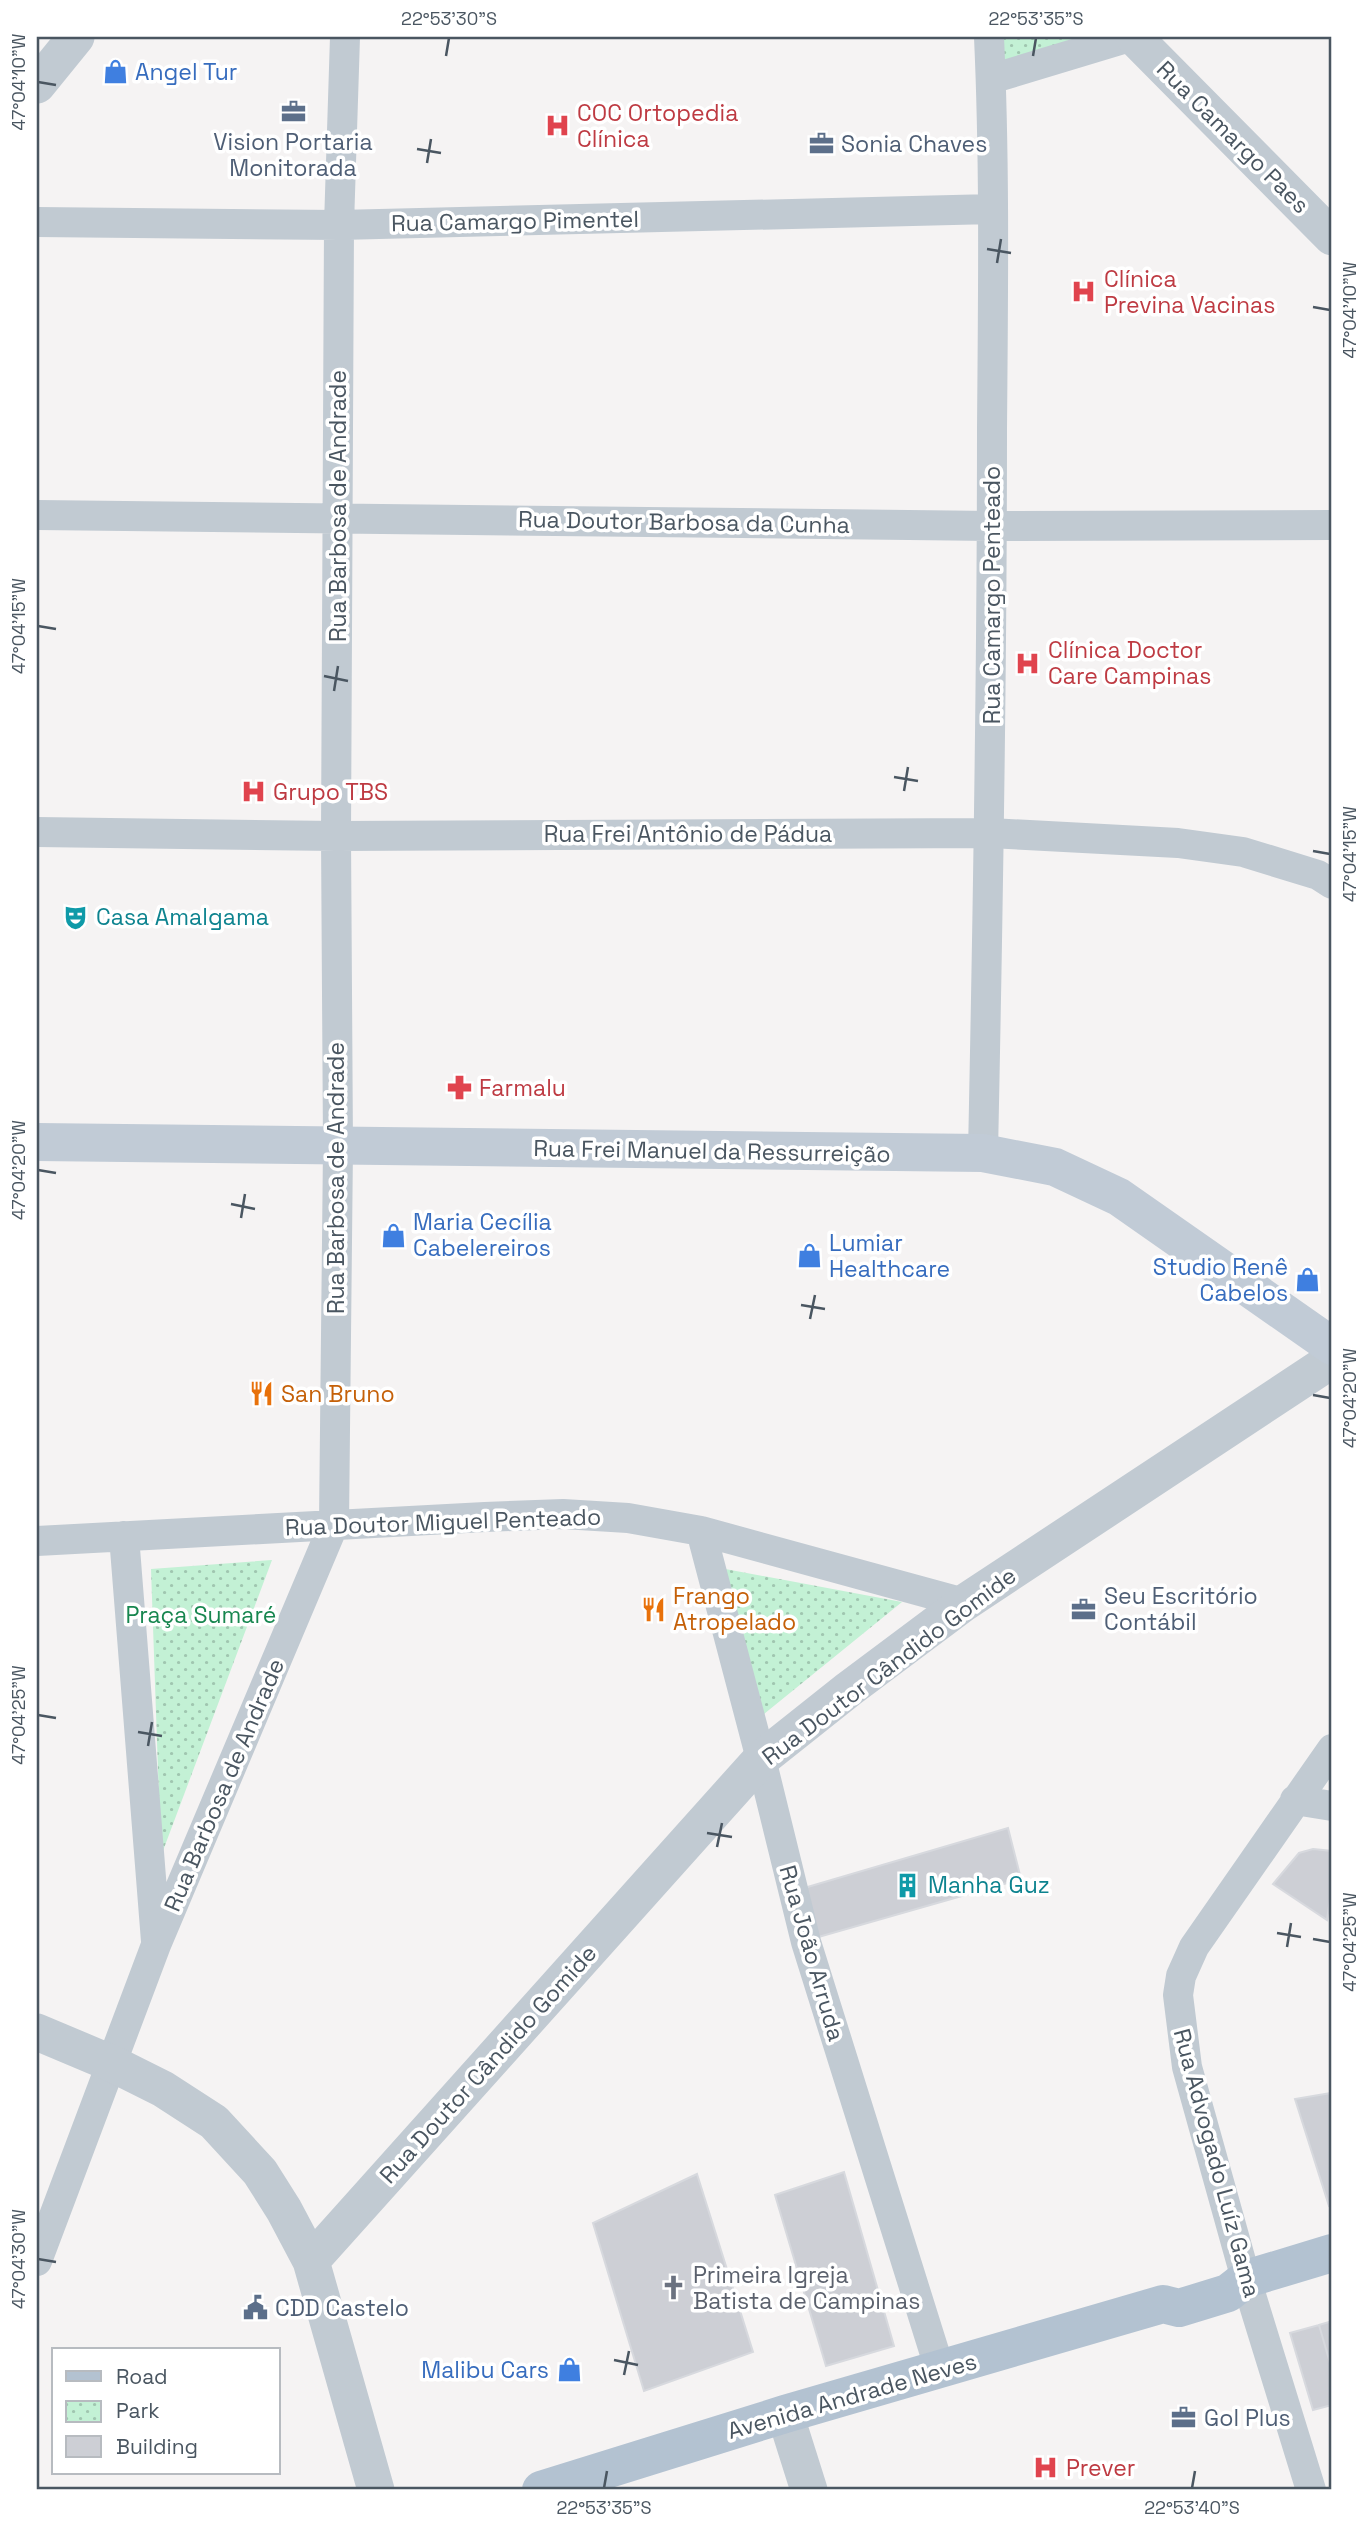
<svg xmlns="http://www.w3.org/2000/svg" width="1369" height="2527" font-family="'Space Grotesk',sans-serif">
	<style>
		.park { fill: url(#park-dots) }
		.building { fill: #cdcfd5; stroke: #d7d9de; stroke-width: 2 }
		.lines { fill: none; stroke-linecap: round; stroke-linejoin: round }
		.minor { stroke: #c1cad2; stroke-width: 30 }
		.tertiary { stroke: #c1cad2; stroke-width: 37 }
		.secondary { stroke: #c1cbd6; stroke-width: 38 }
		.primary { stroke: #b3c2d1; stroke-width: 38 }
		.ticks { fill: none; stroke: #4a5661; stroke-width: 2.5 }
		.labels { text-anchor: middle; stroke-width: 7; stroke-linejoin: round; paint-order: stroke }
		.shop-label { font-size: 23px; fill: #366cbe; stroke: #fff; text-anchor: start }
		.health-label { font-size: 23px; fill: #be3a42; stroke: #fff; text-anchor: start }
		.street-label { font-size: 23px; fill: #4a5661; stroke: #fff }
		.service-label { font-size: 23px; fill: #4e5e75; stroke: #fff; text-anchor: start }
		.culture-label { font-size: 23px; fill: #0d838f; stroke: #fff; text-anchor: start }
		.food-label { font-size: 23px; fill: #c56008; stroke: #fff; text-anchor: start }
		.park-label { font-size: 23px; fill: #17864f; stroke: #fff }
		.worship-label { font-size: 23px; fill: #5b616d; stroke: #fff; text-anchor: start }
		.neatline { fill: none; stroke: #4a5661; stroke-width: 2.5 }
		.ticks-label { font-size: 18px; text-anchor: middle; fill: #4a5661 }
	</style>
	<defs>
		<pattern id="park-dots" width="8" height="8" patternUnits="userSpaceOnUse" patternTransform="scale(1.75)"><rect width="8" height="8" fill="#c3f1d5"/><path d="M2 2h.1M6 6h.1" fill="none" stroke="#a0c6b0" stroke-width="1.8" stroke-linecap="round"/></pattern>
	</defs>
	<rect width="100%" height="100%" fill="#f5f3f3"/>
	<path class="park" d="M993 37H1078L994 68Z
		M272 1560 161 1856 151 1569Z
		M720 1568 902 1602 764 1714Z"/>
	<path class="building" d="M1008 1828 1021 1879 808 1940 794 1891Z
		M1313 1849 1332 1851V1885L1327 1920 1273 1884 1299 1853Z
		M1331 2093 1332 2205 1329 2206 1295 2099Z
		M844 2172 894 2346 826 2366 775 2195Z
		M697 2174 753 2352 644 2391 593 2223Z
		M1332 2321V2370L1319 2325Z
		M1319 2325 1332 2370V2405L1313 2410 1290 2333Z"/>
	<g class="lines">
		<path class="minor" d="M991 79 1130 37
			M37 222 339 225 993 209
			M37 515 992 526 1332 525
			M37 832 336 836 990 833 1178 843 1243 852 1318 875 1332 884
			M983 1153C988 912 992 671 992 430 993 299 995 168 989 37
			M701 1531 761 1759 806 1942 940 2370
			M124 1536 156 1941
			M37 1541 485 1517 563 1514 628 1518 701 1531 964 1603
			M1295 1800 1332 1806
			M37 2261 156 1945 334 1524 338 1147 336 836 339 225 345 37
			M1311 2490 1246 2279 1187 2067 1178 1995 1181 1976 1194 1947 1332 1749"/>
		<path class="tertiary" d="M1134 37 1332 237
			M37 85 76 37
			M37 2032 113 2064 163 2089 214 2122 260 2172 284 2210 311 2261 376 2490
			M311 2261 761 1759 849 1689 964 1603 1332 1360
			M785 2414 809 2490"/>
		<path class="secondary" d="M37 1142 983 1153 1055 1167 1119 1197 1332 1346"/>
		<path class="primary" d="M541 2490 785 2414 1163 2304 1179 2308 1228 2293 1246 2279 1332 2253"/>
	</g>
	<path class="ticks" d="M446 56 449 38M1033 56 1036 38M38 82 56 85M417 149 441 153M427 163 431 139M987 249 1011 253M997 263 1001 239M1313 307 1330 310M38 626 56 629M324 676 348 681M334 691 338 666M894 777 918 781M904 791 908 767M1313 851 1330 854M38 1170 56 1173M231 1204 255 1209M241 1218 245 1194M801 1305 825 1309M810 1319 815 1295M1313 1395 1330 1398M38 1715 56 1718M138 1732 162 1736M148 1746 152 1722M707 1833 732 1837M717 1847 722 1823M1277 1933 1301 1937M1313 1939 1330 1942M1287 1947 1291 1923M38 2259 56 2262M614 2360 638 2365M624 2375 629 2351M604 2488 607 2471M1192 2488 1195 2471"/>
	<defs>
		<symbol id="shop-bare" viewBox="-9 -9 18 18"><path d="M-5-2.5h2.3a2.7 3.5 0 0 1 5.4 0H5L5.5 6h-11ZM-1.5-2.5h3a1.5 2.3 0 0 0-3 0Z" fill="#3f7fe0" stroke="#fff" stroke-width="2.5" paint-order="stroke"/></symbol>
		<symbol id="office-bare" viewBox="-9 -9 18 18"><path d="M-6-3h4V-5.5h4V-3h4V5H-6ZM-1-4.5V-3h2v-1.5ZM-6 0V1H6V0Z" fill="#5c6f8a" stroke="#fff" stroke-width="2.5" paint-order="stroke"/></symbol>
		<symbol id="hospital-bare" viewBox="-9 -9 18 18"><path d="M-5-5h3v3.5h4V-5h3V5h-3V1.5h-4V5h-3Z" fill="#e0444e" stroke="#fff" stroke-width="2.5" paint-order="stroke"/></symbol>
		<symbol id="theatre-bare" viewBox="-9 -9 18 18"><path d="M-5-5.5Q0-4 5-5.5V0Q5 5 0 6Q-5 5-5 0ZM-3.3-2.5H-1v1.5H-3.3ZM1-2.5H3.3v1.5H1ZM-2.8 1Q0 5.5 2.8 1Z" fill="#0f9aa8" stroke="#fff" stroke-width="2.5" paint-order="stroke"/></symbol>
		<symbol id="pharmacy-bare" viewBox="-9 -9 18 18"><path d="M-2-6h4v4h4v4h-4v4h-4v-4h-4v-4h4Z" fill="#e0444e" stroke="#fff" stroke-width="2.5" paint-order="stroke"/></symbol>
		<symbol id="restaurant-bare" viewBox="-9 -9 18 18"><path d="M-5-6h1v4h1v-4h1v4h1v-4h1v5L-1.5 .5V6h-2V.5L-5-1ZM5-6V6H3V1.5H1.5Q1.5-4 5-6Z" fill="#e8710a" stroke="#fff" stroke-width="2.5" paint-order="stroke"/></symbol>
		<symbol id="building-bare" viewBox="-9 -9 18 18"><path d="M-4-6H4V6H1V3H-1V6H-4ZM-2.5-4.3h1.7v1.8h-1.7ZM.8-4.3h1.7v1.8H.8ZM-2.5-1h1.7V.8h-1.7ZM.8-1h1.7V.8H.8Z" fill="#0f9aa8" stroke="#fff" stroke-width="2.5" paint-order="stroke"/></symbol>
		<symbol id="church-bare" viewBox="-9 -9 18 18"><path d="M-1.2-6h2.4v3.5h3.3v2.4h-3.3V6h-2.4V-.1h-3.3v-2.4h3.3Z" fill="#6b7280" stroke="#fff" stroke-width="2.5" paint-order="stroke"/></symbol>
		<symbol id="civic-bare" viewBox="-9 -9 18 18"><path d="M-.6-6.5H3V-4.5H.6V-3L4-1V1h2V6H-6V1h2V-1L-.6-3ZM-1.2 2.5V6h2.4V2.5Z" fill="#5c6f8a" stroke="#fff" stroke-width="2.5" paint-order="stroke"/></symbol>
	</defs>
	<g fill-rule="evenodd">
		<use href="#shop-bare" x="98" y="54" width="35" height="35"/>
		<use href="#office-bare" x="276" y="94" width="35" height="35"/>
		<use href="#hospital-bare" x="540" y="108" width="35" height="35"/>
		<use href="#office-bare" x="804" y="126" width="35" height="35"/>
		<use href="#hospital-bare" x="1066" y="274" width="35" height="35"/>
		<use href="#hospital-bare" x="1010" y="646" width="35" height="35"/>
		<use href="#hospital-bare" x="236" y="774" width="35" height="35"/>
		<use href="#theatre-bare" x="58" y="900" width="35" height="35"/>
		<use href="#pharmacy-bare" x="442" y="1070" width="35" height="35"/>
		<use href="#shop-bare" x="376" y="1218" width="35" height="35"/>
		<use href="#shop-bare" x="792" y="1238" width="35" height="35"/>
		<use href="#shop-bare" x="1290" y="1262" width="35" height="35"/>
		<use href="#restaurant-bare" x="244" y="1376" width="35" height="35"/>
		<use href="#restaurant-bare" x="636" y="1592" width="35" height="35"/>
		<use href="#office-bare" x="1066" y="1592" width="35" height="35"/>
		<use href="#building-bare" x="890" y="1868" width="35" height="35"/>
		<use href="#church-bare" x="656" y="2270" width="35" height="35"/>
		<use href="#civic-bare" x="238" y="2290" width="35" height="35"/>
		<use href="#shop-bare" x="552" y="2352" width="35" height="35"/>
		<use href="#office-bare" x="1166" y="2400" width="35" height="35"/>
		<use href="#hospital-bare" x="1028" y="2450" width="35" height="35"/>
	</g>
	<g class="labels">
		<g class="shop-label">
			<text x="135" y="80">Angel Tur</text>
			<text x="413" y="1230">Maria Cecília<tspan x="413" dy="26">Cabelereiros</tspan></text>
			<text x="829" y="1251">Lumiar<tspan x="829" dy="26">Healthcare</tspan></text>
			<text x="1288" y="1275" text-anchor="end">Studio Renê<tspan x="1288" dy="26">Cabelos</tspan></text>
			<text x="549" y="2378" text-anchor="end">Malibu Cars</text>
		</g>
		<g class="health-label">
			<text x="577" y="121">COC Ortopedia<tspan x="577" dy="26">Clínica</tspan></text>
			<text x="1104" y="287">Clínica<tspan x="1104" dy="26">Previna Vacinas</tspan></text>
			<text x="1048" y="658">Clínica Doctor<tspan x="1048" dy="26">Care Campinas</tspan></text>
			<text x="273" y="800">Grupo TBS</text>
			<text x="479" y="1096">Farmalu</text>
			<text x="1066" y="2476">Prever</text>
		</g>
		<g class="street-label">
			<text transform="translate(1233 137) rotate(45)" y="8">Rua Camargo Paes</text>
			<text transform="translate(515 221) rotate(-1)" y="8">Rua Camargo Pimentel</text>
			<text transform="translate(338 506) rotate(-90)" y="8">Rua Barbosa de Andrade</text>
			<text transform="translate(684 522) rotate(1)" y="8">Rua Doutor Barbosa da Cunha</text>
			<text transform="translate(992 595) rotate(-90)" y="8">Rua Camargo Penteado</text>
			<text x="688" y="842">Rua Frei Antônio de Pádua</text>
			<text transform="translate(712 1151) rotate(1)" y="8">Rua Frei Manuel da Ressurreição</text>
			<text transform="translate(336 1178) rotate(-90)" y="8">Rua Barbosa de Andrade</text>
			<text transform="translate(443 1522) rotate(-2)" y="8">Rua Doutor Miguel Penteado</text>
			<text transform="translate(889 1666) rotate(-37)" y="8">Rua Doutor Cândido Gomide</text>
			<text transform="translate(224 1785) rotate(-67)" y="8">Rua Barbosa de Andrade</text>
			<text transform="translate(812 1953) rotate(74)" y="8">Rua João Arruda</text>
			<text transform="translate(488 2064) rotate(-48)" y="8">Rua Doutor Cândido Gomide</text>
			<text transform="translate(1217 2163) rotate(75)" y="8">Rua Advogado Luíz Gama</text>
			<text transform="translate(852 2396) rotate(-16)" y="8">Avenida Andrade Neves</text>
		</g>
		<g class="service-label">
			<text x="293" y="150" text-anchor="middle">Vision Portaria<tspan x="293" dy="26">Monitorada</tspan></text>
			<text x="841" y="152">Sonia Chaves</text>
			<text x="1104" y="1604">Seu Escritório<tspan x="1104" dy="26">Contábil</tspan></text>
			<text x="275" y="2316">CDD Castelo</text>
			<text x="1204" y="2426">Gol Plus</text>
		</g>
		<g class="culture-label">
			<text x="96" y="925">Casa Amalgama</text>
			<text x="928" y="1893">Manha Guz</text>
		</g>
		<g class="food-label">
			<text x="281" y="1402">San Bruno</text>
			<text x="673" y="1604">Frango<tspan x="673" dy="26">Atropelado</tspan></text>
		</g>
		<g class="park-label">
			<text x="201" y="1623">Praça Sumaré</text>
		</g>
		<g class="worship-label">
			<text x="693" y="2283">Primeira Igreja<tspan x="693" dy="26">Batista de Campinas</tspan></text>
		</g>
	</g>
	<rect width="1369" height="2527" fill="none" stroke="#ffffff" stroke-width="77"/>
	<rect x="52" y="2348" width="228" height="126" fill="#ffffff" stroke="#b7bbc0" stroke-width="2"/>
	<rect x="66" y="2371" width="35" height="10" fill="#b3c2d1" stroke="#b7bbc0" stroke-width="2"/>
	<text x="116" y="2384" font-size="21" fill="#4a5661">Road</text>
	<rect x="66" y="2401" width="35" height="21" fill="url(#park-dots)" stroke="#b7bbc0" stroke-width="2"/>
	<text x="116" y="2418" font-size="21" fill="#4a5661">Park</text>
	<rect x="66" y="2436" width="35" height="21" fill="#cdcfd5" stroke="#b7bbc0" stroke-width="2"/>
	<text x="116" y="2454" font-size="21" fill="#4a5661">Building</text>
	<rect x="38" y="38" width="1292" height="2450" class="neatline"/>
	<g class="ticks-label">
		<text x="449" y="25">22°53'30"S</text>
		<text x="1036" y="25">22°53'35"S</text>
		<text transform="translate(19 82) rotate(-90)" y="6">47°04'10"W</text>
		<text transform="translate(1350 310) rotate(-90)" y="6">47°04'10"W</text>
		<text transform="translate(19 626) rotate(-90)" y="6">47°04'15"W</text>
		<text transform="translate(1350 854) rotate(-90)" y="6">47°04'15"W</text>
		<text transform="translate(19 1170) rotate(-90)" y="6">47°04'20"W</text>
		<text transform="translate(1350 1398) rotate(-90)" y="6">47°04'20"W</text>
		<text transform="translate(19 1715) rotate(-90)" y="6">47°04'25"W</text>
		<text transform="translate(1350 1942) rotate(-90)" y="6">47°04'25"W</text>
		<text transform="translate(19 2259) rotate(-90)" y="6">47°04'30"W</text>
		<text x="604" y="2514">22°53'35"S</text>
		<text x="1192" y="2514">22°53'40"S</text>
	</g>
</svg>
